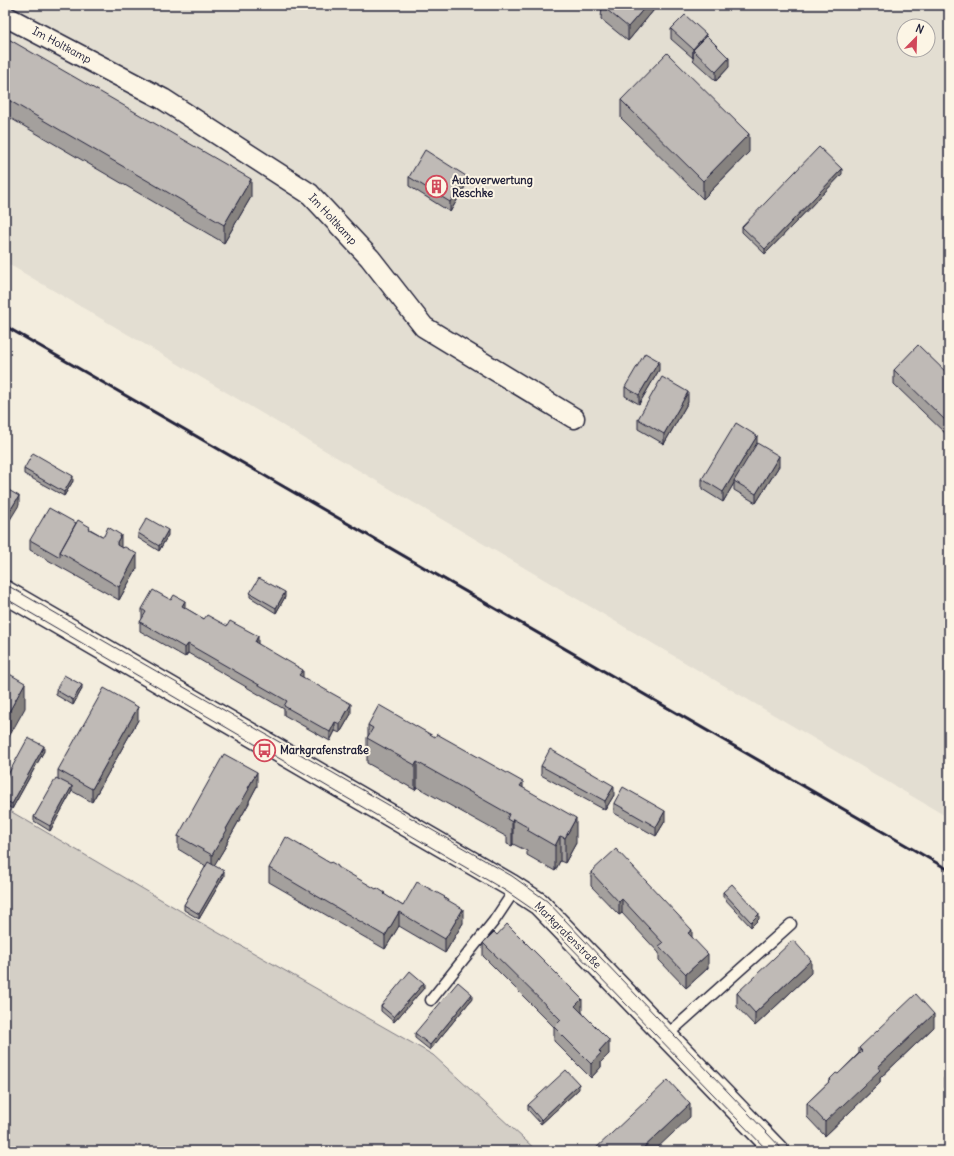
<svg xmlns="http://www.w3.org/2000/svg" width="954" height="1156" font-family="Delius,sans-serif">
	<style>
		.built { fill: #e3ded2; fill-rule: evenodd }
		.green { fill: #d4cfc6; stroke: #7b7880 }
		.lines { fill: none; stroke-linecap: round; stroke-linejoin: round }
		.service-casing { stroke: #22223b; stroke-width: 13 }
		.minor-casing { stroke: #22223b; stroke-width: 23 }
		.tertiary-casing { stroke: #22223b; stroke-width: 25 }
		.service { stroke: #fcf5e5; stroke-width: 10 }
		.minor { stroke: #fcf5e5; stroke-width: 20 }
		.tertiary { stroke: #fcf5e5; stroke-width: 22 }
		.tram { stroke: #22223b; stroke-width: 1 }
		.rail { stroke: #22223b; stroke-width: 3 }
		.wall { fill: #a4a09d; stroke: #22223b }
		.shaded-wall { fill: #86827f; stroke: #22223b }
		.building { fill: #bfbab6; stroke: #22223b }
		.labels { text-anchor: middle; stroke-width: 4; stroke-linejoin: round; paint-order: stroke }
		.street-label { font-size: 11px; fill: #22223b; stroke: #fcf5e5 }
		.poi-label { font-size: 11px; font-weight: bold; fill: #22223b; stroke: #fcf5e5; text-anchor: start }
	</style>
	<rect width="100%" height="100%" fill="#f3edde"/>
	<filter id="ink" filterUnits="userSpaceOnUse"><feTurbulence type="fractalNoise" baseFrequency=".025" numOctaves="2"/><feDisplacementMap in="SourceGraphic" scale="8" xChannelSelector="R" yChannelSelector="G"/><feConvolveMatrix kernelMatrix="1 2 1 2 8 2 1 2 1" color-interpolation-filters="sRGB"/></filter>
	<g filter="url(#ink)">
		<path class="built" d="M5 5H949V818L5 262ZM904 26H928V50H904Z"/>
		<path class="green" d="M5 808 196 920 433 1055 537 1151H5Z"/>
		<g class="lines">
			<defs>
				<path id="service" d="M431 1000 494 921 516 888
					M666 1036 791 924"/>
				<path id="minor" d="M5 16 163 99 310 194 370 258 424 327 574 418"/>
				<path id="tertiary" d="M5 592 510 885 539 904 777 1151"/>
			</defs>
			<use href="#service" class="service-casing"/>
			<use href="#minor" class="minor-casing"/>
			<use href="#tertiary" class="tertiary-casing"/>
			<use href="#service" class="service"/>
			<use href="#minor" class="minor"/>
			<use href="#tertiary" class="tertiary"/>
			<path class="tram" d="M5 584 512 876 547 901 784 1151
				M5 598 506 891 538 913 768 1151"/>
			<path class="rail" d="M5 326 949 870"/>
		</g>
		<path class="wall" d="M602 5H658L628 41 601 19Z
			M671 29 706 37 729 67 716 81 693 60V57V58L671 39Z
			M5 37 251 197 224 243 5 115Z
			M621 100 749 152 703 199 621 118Z
			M842 174 765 254 742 232V227Z
			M409 177 466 185 450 212 409 186Z
			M659 370 639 404 625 396V387Z
			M894 370 949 375V437L894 384Z
			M688 402 664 444 638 429V419Z
			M757 444 779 466 756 503 734 490V483L723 502 702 489V479Z
			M24 469 73 481 64 496 24 474Z
			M76 523 90 529 121 547 137 568 119 600 30 550V540Z
			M138 533 168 535 159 551 138 538Z
			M250 593 285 597 276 613 250 597Z
			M185 608 204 619 258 644 351 714 340 733 335 731 330 741 284 715V709L188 653 185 657 140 631V622L142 619V609Z
			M82 689 73 705 56 695V690Z
			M138 720 92 802 72 791 50 831 34 821V817L58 779V770Z
			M368 725 523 788 576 843 565 863 560 861 555 871 527 855V851L513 844 512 846 507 844V837L417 787 415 790 367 763V738L368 736Z
			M44 751 12 809 5 804V780Z
			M541 766 614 795 605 810 541 775Z
			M257 786 249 801V803L227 842V844L214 865 224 876 199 919 184 910V905L206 866 178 849V836Z
			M614 803 665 821 656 836 614 813Z
			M269 868H338L403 906 445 898 463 923 445 953 399 926 385 949 269 882Z
			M591 872 692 937 708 968 686 988 659 960V953L622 913 619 915 591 886Z
			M723 892 759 919 751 927 723 897Z
			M497 935 582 1012 609 1054 601 1062V1067L591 1078 554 1041V1027L483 956V943Z
			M811 973 755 1026 737 1007V993Z
			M424 988 394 1022 381 1011V1006Z
			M472 999 430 1050 415 1038V1033Z
			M934 1027 880 1078V1083L825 1136 807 1117V1103L830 1081V1079L838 1074 859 1053V1048Z
			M949 1073V1093L944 1088V1078Z
			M579 1089 541 1124 528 1110V1105Z"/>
		<path class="shaded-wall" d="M647 5H658L628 41V27Z
			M706 34V44L693 50V58V49Z
			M729 58V67L716 81V72Z
			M749 134V152L703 199V181Z
			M842 169V174L765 254V249Z
			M466 176V185L450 212V202Z
			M251 179V197L224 243V225Z
			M659 361V370L639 404V395Z
			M688 392V402L664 444V434Z
			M757 436V446L734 481V483L723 502V492Z
			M779 456V466L756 503V494Z
			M73 476V481L64 496V492Z
			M19 496V505L5 528V519Z
			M168 530V535L159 551V546Z
			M121 535V548L117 556V542Z
			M137 554V568L119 600V587Z
			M285 592V597L276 613V608Z
			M185 601V610L182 606Z
			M258 636V645L255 642Z
			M188 644V653L185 657V648Z
			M303 670V679L299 675Z
			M25 683V708L5 744V719Z
			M82 685V689L73 705V700Z
			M351 704V714L340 733V724Z
			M138 707V720L92 802V789Z
			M335 722V731L330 741V732Z
			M44 746V751L12 809V804Z
			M417 762V787L415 790V765Z
			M257 772V786L249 801V803L227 842V844L212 869V855Z
			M523 782V807L520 786Z
			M72 786V791L50 831V826Z
			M614 786V795L605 810V801Z
			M665 811V821L656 836V827Z
			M576 818V843L565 863V838Z
			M513 819V844L512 846V822Z
			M560 836V861L555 871V846Z
			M224 871V876L199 919V914Z
			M622 899V913L619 915V902Z
			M463 909V923L445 953V939Z
			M399 912V926L385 949V936Z
			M759 914V919L751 927V922Z
			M692 930V943L688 933Z
			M708 954V968L686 988V974Z
			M811 960V973L755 1026V1013Z
			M424 983V988L394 1022V1017Z
			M472 994V999L430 1050V1045Z
			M582 999V1012L575 1020V1006Z
			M934 1014V1027L880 1078V1083L825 1136V1122L878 1067Z
			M609 1040V1054L601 1062V1067L591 1078V1064L599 1051Z
			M579 1084V1089L541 1124V1120Z
			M690 1104V1117L654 1151H640Z"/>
		<path class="building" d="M601 5H647L628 27Z
			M685 15 706 34 693 49 671 29Z
			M707 36 729 58 716 72 693 50Z
			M5 37 251 179 224 225 5 98Z
			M667 53 749 134 703 181 621 100Z
			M819 147 842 169 765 249 742 227Z
			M425 150 466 176 450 202 409 177Z
			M918 345 949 375V424L894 370Z
			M645 353 659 361 639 395 625 387Z
			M662 377 688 392 664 434 638 419Z
			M736 423 757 436 723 492 702 479Z
			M757 443 779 456 756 494 734 481Z
			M33 453 73 476 64 492 24 469Z
			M5 488 19 496 5 519Z
			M49 508 76 523 60 552V557L30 540Z
			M147 518 168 530 159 546 138 533Z
			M78 520 90 527 89 529 102 536H104L108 527 121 535 117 542V545L122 548 125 547 137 554 119 587 60 552Z
			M259 578 285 592 276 608 250 593Z
			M153 590 171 600 174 595 185 601 182 606 204 619 207 615 227 626 230 621 258 636 255 642 303 670 299 675 351 704 340 724 335 722 330 732 284 706 287 701 188 644 185 648 140 622 146 612 142 609Z
			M5 668 7 669 6 672 25 683 5 719Z
			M64 675 82 685 73 700 56 690Z
			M104 688 138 707 92 789 58 770Z
			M379 705 435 737 437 734 523 782 520 786 576 818 565 838 560 836 555 846 527 830 529 828 513 819 512 822 507 819 509 814 417 762 415 765 367 738 373 728 368 725Z
			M28 738 44 746 12 804 5 800V780Z
			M550 749 614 786 605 801 541 766Z
			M224 754 257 772 248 788 249 789 226 829 227 830 212 855 178 836Z
			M56 778 72 786 50 826 34 817Z
			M623 787 665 811 656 827 614 803Z
			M286 837 330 863 331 862 338 866V867L376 889 377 888 385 893 384 894 403 906 417 882 445 897 444 898 463 909 445 939 399 912 385 936 269 868Z
			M616 849 692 930 688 933 708 954 686 974 659 946 663 943 622 899 619 902 591 872Z
			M208 862 224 871 199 914 184 905Z
			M732 884 759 914 751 922 723 892Z
			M507 924 582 999 575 1006 609 1040 599 1051 601 1053 591 1064 554 1027 561 1020 483 943 494 932 497 935Z
			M793 940 811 960 755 1013 737 993Z
			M410 971 424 983 394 1017 381 1006Z
			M458 982 472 994 430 1045 415 1033Z
			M916 994 934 1014 878 1067 880 1070 825 1122 807 1103 831 1080 830 1079 836 1073 838 1074 862 1051 859 1048Z
			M566 1070 579 1084 541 1120 528 1105Z
			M949 1073V1084L944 1078Z
			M668 1080 690 1104 640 1151H593Z"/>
	</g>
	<defs>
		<symbol id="building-ring" viewBox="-11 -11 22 22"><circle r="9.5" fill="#fcf5e5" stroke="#d1495b" stroke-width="1.5"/><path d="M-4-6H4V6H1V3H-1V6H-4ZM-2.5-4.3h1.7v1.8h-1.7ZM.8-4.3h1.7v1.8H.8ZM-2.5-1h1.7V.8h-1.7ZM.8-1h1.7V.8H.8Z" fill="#d1495b"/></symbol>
		<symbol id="bus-ring" viewBox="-11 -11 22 22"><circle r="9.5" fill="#fcf5e5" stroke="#d1495b" stroke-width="1.5"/><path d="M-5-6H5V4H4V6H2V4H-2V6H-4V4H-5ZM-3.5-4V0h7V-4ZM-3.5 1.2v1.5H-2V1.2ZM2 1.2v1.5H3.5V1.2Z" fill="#d1495b"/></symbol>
	</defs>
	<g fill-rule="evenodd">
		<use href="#building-ring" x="424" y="174" width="25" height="25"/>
		<use href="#bus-ring" x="252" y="738" width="25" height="25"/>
	</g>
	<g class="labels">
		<g class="street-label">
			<text transform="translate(62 45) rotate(28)" y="4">Im Holtkamp</text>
			<text transform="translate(333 219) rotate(47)" y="4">Im Holtkamp</text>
			<text transform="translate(568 935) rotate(45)" y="4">Markgrafenstraße</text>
		</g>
		<g class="poi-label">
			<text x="452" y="184">Autoverwertung<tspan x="452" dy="13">Reschke</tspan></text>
			<text x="280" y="754">Markgrafenstraße</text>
		</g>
	</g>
	<rect width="954" height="1156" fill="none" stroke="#fcf5e5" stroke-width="20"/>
	<rect x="10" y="10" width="934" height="1136" fill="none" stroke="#22223b" stroke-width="1.5" filter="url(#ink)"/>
	<g transform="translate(916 38) rotate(23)"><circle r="19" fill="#fcf5e5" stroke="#a5a1a1"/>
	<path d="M0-3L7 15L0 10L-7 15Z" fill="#d1495b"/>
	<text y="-6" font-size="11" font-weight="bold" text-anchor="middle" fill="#22223b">N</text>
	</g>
</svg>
